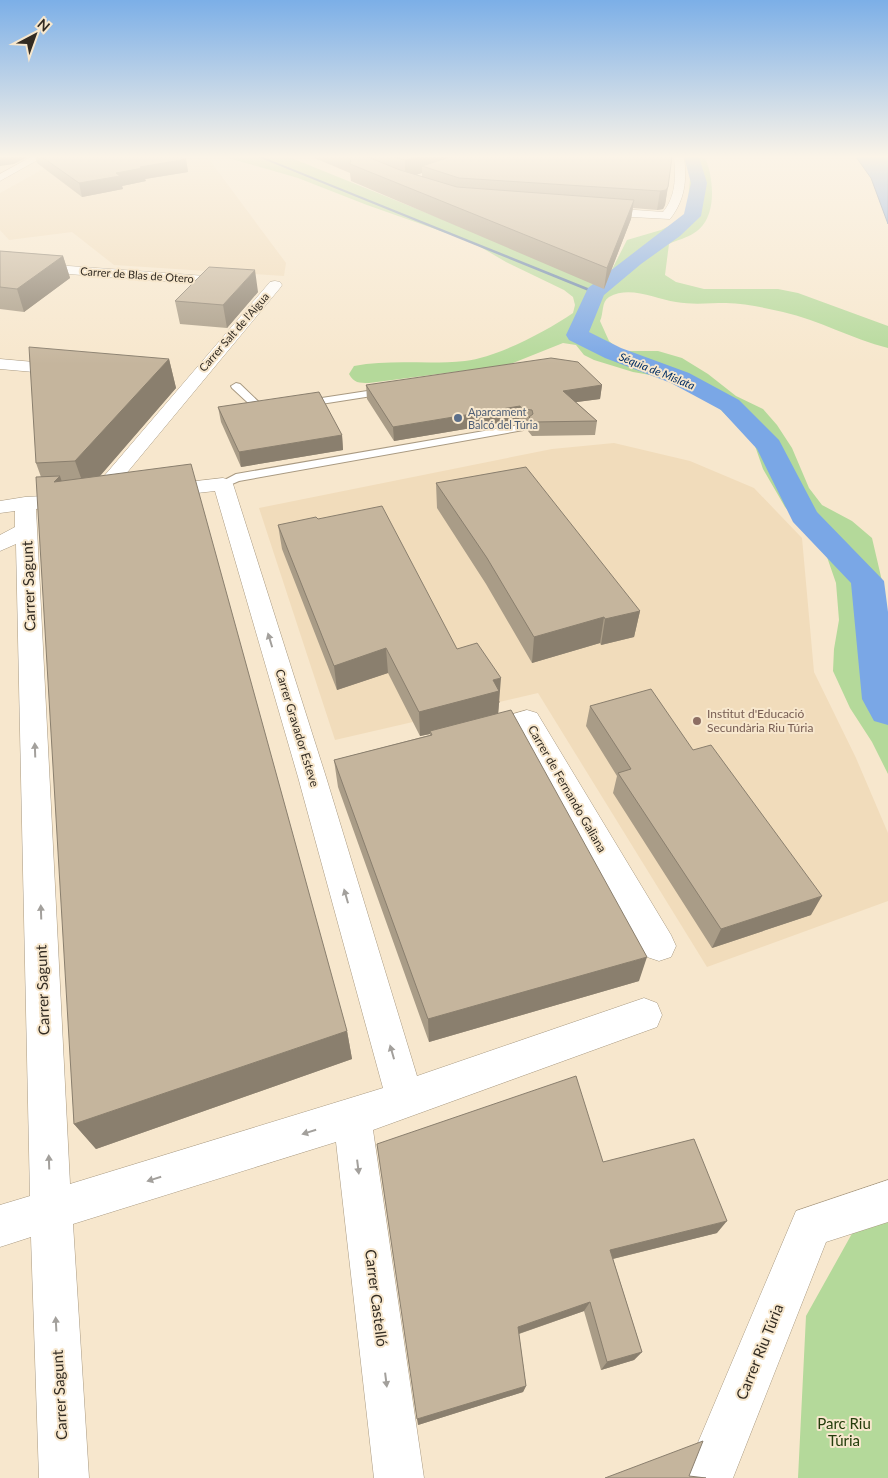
<svg xmlns="http://www.w3.org/2000/svg" width="888" height="1478" font-family="Lato,sans-serif">
	<style>
		.built { fill: #f1dcbb }
		.green { fill: #b4d99a }
		.water { fill: #7aa7e6; stroke: #6482ab }
		.lines { fill: none; stroke-linecap: round; stroke-linejoin: round }
		.stream { fill: #6482ab; fill-rule: evenodd }
		.canal { fill: #7aa7e6; fill-rule: evenodd }
		.lane-casing { stroke: #a99a82; stroke-width: 2 }
		.street-casing { stroke: #a99a82; stroke-width: 1 }
		.secondary-casing { stroke: #a99a82; stroke-width: 1 }
		.lane { fill: #fff; fill-rule: evenodd }
		.street { fill: #fff; fill-rule: evenodd }
		.secondary { fill: #fff; fill-rule: evenodd }
		.wall { fill: #a99c87; fill-rule: evenodd }
		.shaded-wall { fill: #8a7f6e }
		.building { fill: #c5b59d; stroke: #8a7f6e }
		.oneway { fill: #a3a09c }
		.service-dot { fill: #5c6f8a; stroke: #f7e7cd; stroke-width: 2 }
		.education-dot { fill: #8d6e63; stroke: #f7e7cd; stroke-width: 2 }
		.labels { text-anchor: middle; stroke-width: 4; stroke-linejoin: round; paint-order: stroke }
		.far-street-label { font-size: 11px; fill: #322b22; stroke: #f7e7cd }
		.far-water-label { font-size: 11px; font-style: italic; fill: #012d64; stroke: #f7e7cd }
		.far-service-label { font-size: 11px; fill: #4e5e75; stroke: #f7e7cd; text-anchor: start }
		.education-label { font-size: 12px; fill: #785e54; stroke: #f7e7cd; text-anchor: start }
		.street-label { font-size: 12px; fill: #322b22; stroke: #f7e7cd }
		.near-street-label { font-size: 15px; fill: #322b22; stroke: #f7e7cd }
		.near-park-label { font-size: 15px; fill: #243d0c; stroke: #f7e7cd }
	</style>
	<rect width="100%" height="100%" fill="#f7e7cd"/>
	<path class="built" d="M65 157H204L208 158 286 263 284 276 114 265 72 232 9 240 0 230V193Z
		M614 443 690 461 754 488 802 538 814 672 856 758 888 833V901L707 967 538 693 335 740 259 508 552 449Z"/>
	<path class="green" d="M225 157H289L604 285 627 240 661 230 683 219 687 210 691 169 687 157H705C714 178 718 219 694 233 687 238 677 240 669 244L665 275 676 282 704 289H778L798 293 888 326V348C852 339 819 320 783 312 765 308 745 303 726 303 709 303 693 305 676 302 655 299 630 285 609 297 601 302 604 313 600 321L609 341 616 347 627 351H658L682 358 708 374 736 396 763 409 777 425 792 448 809 488 822 505 852 521 872 538 882 581 888 631V774L872 742 850 708 833 671 834 649 839 620 836 583 827 557 811 534 785 507 763 469 754 443 711 400 656 376 633 372 594 360 584 355 576 345 563 343 508 365 369 383C359 383 354 383 349 374L354 366C391 359 428 365 465 361 498 357 545 332 573 313L575 305 573 297 564 290 506 262 472 242 367 205 298 178Z
		M859 1221 888 1222V1478H798L806 1316Z"/>
	<path class="water" d="M856 157H888V224L871 178Z"/>
	<g class="lines">
		<path class="stream" d="M258 157H263L598 292 593 293Z"/>
		<path class="canal" d="M684 157H699L707 183 701 216 680 236 641 264 604 295 589 332 621 348 689 373 739 400 779 440 817 512 884 581 888 612V725L874 721 862 699 851 583 793 522 757 449 721 410 671 383 605 358 569 340 566 335 588 288 684 214 691 183Z"/>
		<defs>
			<path id="lane" d="M236 383 240 384 264 407H274L275 409 274 411 258 412 232 388 231 386Z
				M387 388 392 391 391 393 302 407 297 404 302 401Z
				M525 424 529 425 530 427 529 429 239 481 223 488 217 484 236 474Z"/>
			<path id="street" d="M674 157H684C687 180 685 200 670 219L594 215 588 211 594 207 663 212C676 197 676 176 674 157Z
				M0 261 233 278 240 282 233 286 0 269Z
				M275 281 280 282 282 285 280 288 101 504 94 506 87 504 84 500 87 496 270 282Z
				M0 359 68 365 74 366 76 370 74 374 68 375 0 369Z
				M223 478 230 480 233 484 326 777 417 1076 644 998 657 1003 662 1015 657 1027 373 1130 424 1478H374L336 1142 73 1224 89 1478H39L31 1237 0 1247V1205L30 1196 16 544 0 551V535L15 527V511L0 513V501L25 497 44 496 51 498 54 502 51 506 36 509 70 1184 383 1088 298 777 215 491 161 497 154 495 151 491 154 487 161 485Z
				M527 710 537 713 671 935 676 946 671 957 659 961 647 957 520 732 484 742 474 739 470 732 474 725Z
				M888 1180V1222L826 1242 733 1478H683L796 1211Z"/>
			<path id="secondary" d="M31 157H43L0 181V174Z"/>
		</defs>
		<use href="#lane" class="lane-casing"/>
		<use href="#street" class="street-casing"/>
		<use href="#secondary" class="secondary-casing"/>
		<use href="#lane" class="lane"/>
		<use href="#street" class="street"/>
		<use href="#secondary" class="secondary"/>
	</g>
	<path class="wall" d="M35 157 186 159 188 172 145 179 146 181 122 186 123 189 82 197 37 163Z
		M312 157H672L665 205 663 209 657 210 633 208 631 219 604 289 351 181 350 173ZM422 173V177L416 175Z
		M0 251 63 256 70 278 24 312 0 309Z
		M258 292 227 328 180 324 175 301Z
		M169 359 176 388 100 476 347 1031 352 1059 96 1149 74 1124 41 477 36 463Z
		M366 385H602L600 399 576 402 597 421 595 435 532 436 528 431 529 424 521 423 519 420 394 441 367 399Z
		M218 407 342 435 343 450 241 467 221 422Z
		M436 483 640 611 634 637 601 645 600 643 532 663 486 584 437 508Z
		M278 525 457 649 500 702 499 703 498 713 639 981 429 1042 338 787 334 760 430 735V734L420 736 388 673 337 690 282 549Z
		M590 706 693 750 811 915 712 948 613 793 617 776 586 726Z
		M603 1162 717 1233 613 1259 642 1352 634 1360 601 1370 584 1311 519 1334 526 1386 523 1392 418 1425Z"/>
	<path class="shaded-wall" d="M0 157H28L14 164 0 166Z
		M418 157H453L422 166V173L405 178V160Z
		M186 159 188 172 145 179 146 181 122 186 123 189 82 197 79 183 140 167Z
		M668 187 665 205 663 209 657 210 660 191Z
		M634 200 631 219 604 289 607 268Z
		M63 256 70 278 24 312 17 289Z
		M255 270 258 292 227 328 223 305Z
		M169 359 176 388 86 492 75 461Z
		M602 385 600 399 562 404 563 391Z
		M520 406 519 420 394 441 393 427Z
		M342 435 343 450 241 467 239 452Z
		M60 476 71 509 54 482Z
		M640 611 634 637 601 645 605 619Z
		M604 617 600 643 532 663 534 637Z
		M386 648 388 673 337 690 334 666Z
		M501 678 498 716 430 731V734L420 736 419 712 493 680Z
		M822 896 811 915 712 948 721 929Z
		M647 957 639 981 429 1042 428 1019Z
		M347 1031 352 1059 96 1149 74 1124Z
		M727 1221 717 1233 604 1261 610 1250Z
		M590 1302 584 1311 515 1335 518 1327Z
		M642 1352 634 1360 601 1370 607 1362Z
		M526 1386 523 1392 418 1425 417 1419Z"/>
	<path class="building" d="M42 157H181L186 159 140 167 143 168 116 173 120 176 79 183Z
		M351 157H368L400 170 457 187 634 200 607 268 350 164Z
		M394 157H418L405 160Z
		M451 157H672L668 187 666 190 660 191 459 178 422 166Z
		M0 251 63 256 17 289 0 287Z
		M209 267 255 270 223 305 175 301Z
		M29 347 169 359 75 461 36 463Z
		M551 358 578 362 602 385 563 391 597 421 534 422 529 417 533 414 532 410 522 409 520 406 393 427 366 385Z
		M319 392 342 435 239 452 218 407Z
		M191 464 347 1031 74 1124 36 477 60 476 54 482Z
		M526 467 640 611 605 619 604 617 534 637 487 558 436 483Z
		M382 506 457 649 477 643 501 678 493 680 499 691 419 712 386 648 334 666 278 525 316 517 318 519Z
		M651 689 693 750 711 745 822 896 721 929 618 773 631 769 590 706Z
		M511 710 647 957 428 1019 334 760 432 735 430 731Z
		M576 1076 603 1162 694 1139 727 1221 610 1250 642 1352 607 1362 590 1302 518 1327 526 1386 417 1419 377 1144Z
		M703 1441 689 1476 706 1478H605Z"/>
	<defs><path id="oneway-solid" d="M-6-.8H1V-3.2L6.5 0L1 3.2V.8H-6Z" transform="scale(1.25)"/></defs>
	<g class="oneway">
		<use href="#oneway-solid" transform="translate(270 640) rotate(-107)"/>
		<use href="#oneway-solid" transform="translate(35 750) rotate(-92)"/>
		<use href="#oneway-solid" transform="translate(346 896) rotate(-106)"/>
		<use href="#oneway-solid" transform="translate(41 912) rotate(-92)"/>
		<use href="#oneway-solid" transform="translate(392 1052) rotate(-106)"/>
		<use href="#oneway-solid" transform="translate(309 1132) rotate(163)"/>
		<use href="#oneway-solid" transform="translate(49 1162) rotate(-92)"/>
		<use href="#oneway-solid" transform="translate(358 1167) rotate(83)"/>
		<use href="#oneway-solid" transform="translate(154 1179) rotate(163)"/>
		<use href="#oneway-solid" transform="translate(56 1324) rotate(-93)"/>
		<use href="#oneway-solid" transform="translate(386 1380) rotate(83)"/>
	</g>
	<linearGradient id="sky" x2="0" y2="1"><stop stop-color="#7cafe7"/><stop offset="0.43" stop-color="#fbf4e8"/><stop offset="1" stop-color="#fbf4e8" stop-opacity="0"/></linearGradient>
	<rect width="888" height="364" fill="url(#sky)"/>
	<circle class="service-dot" cx="458" cy="418" r="5"/>
	<circle class="education-dot" cx="697" cy="721" r="5"/>
	<g class="labels">
		<g class="far-street-label">
			<text transform="translate(137 275) rotate(4)" y="4">Carrer de Blas de Otero</text>
			<text transform="translate(234 332) rotate(-49)" y="4">Carrer Salt de l'Aigua</text>
		</g>
		<g class="far-water-label">
			<text transform="translate(657 371) rotate(22)" y="4">Séquia de Mislata</text>
		</g>
		<g class="far-service-label">
			<text x="468" y="416">Aparcament<tspan x="468" dy="13">Balcó del Túria</tspan></text>
		</g>
		<g class="education-label">
			<text x="707" y="718">Institut d'Educació<tspan x="707" dy="14">Secundària Riu Túria</tspan></text>
		</g>
		<g class="street-label">
			<text transform="translate(297 728) rotate(73)" y="4">Carrer Gravador Esteve</text>
			<text transform="translate(567 789) rotate(60)" y="4">Carrer de Fernando Galiana</text>
		</g>
		<g class="near-street-label">
			<text transform="translate(29 586) rotate(-92)" y="5">Carrer Sagunt</text>
			<text transform="translate(43 990) rotate(-92)" y="5">Carrer Sagunt</text>
			<text transform="translate(376 1298) rotate(83)" y="5">Carrer Castelló</text>
			<text transform="translate(760 1352) rotate(-68)" y="5">Carrer Riu Túria</text>
			<text transform="translate(60 1395) rotate(-93)" y="5">Carrer Sagunt</text>
		</g>
		<g class="near-park-label">
			<text x="844" y="1429">Parc Riu<tspan x="844" dy="17">Túria</tspan></text>
		</g>
	</g>
	<g transform="translate(35 35) rotate(41)" stroke="#f7e7cd" stroke-width="4" paint-order="stroke">
	<path d="M0-4L9 19L0 12L-9 19Z" fill="#322b22"/>
	<text y="-8" font-size="14" font-weight="bold" text-anchor="middle" fill="#322b22">N</text>
	</g>
</svg>
